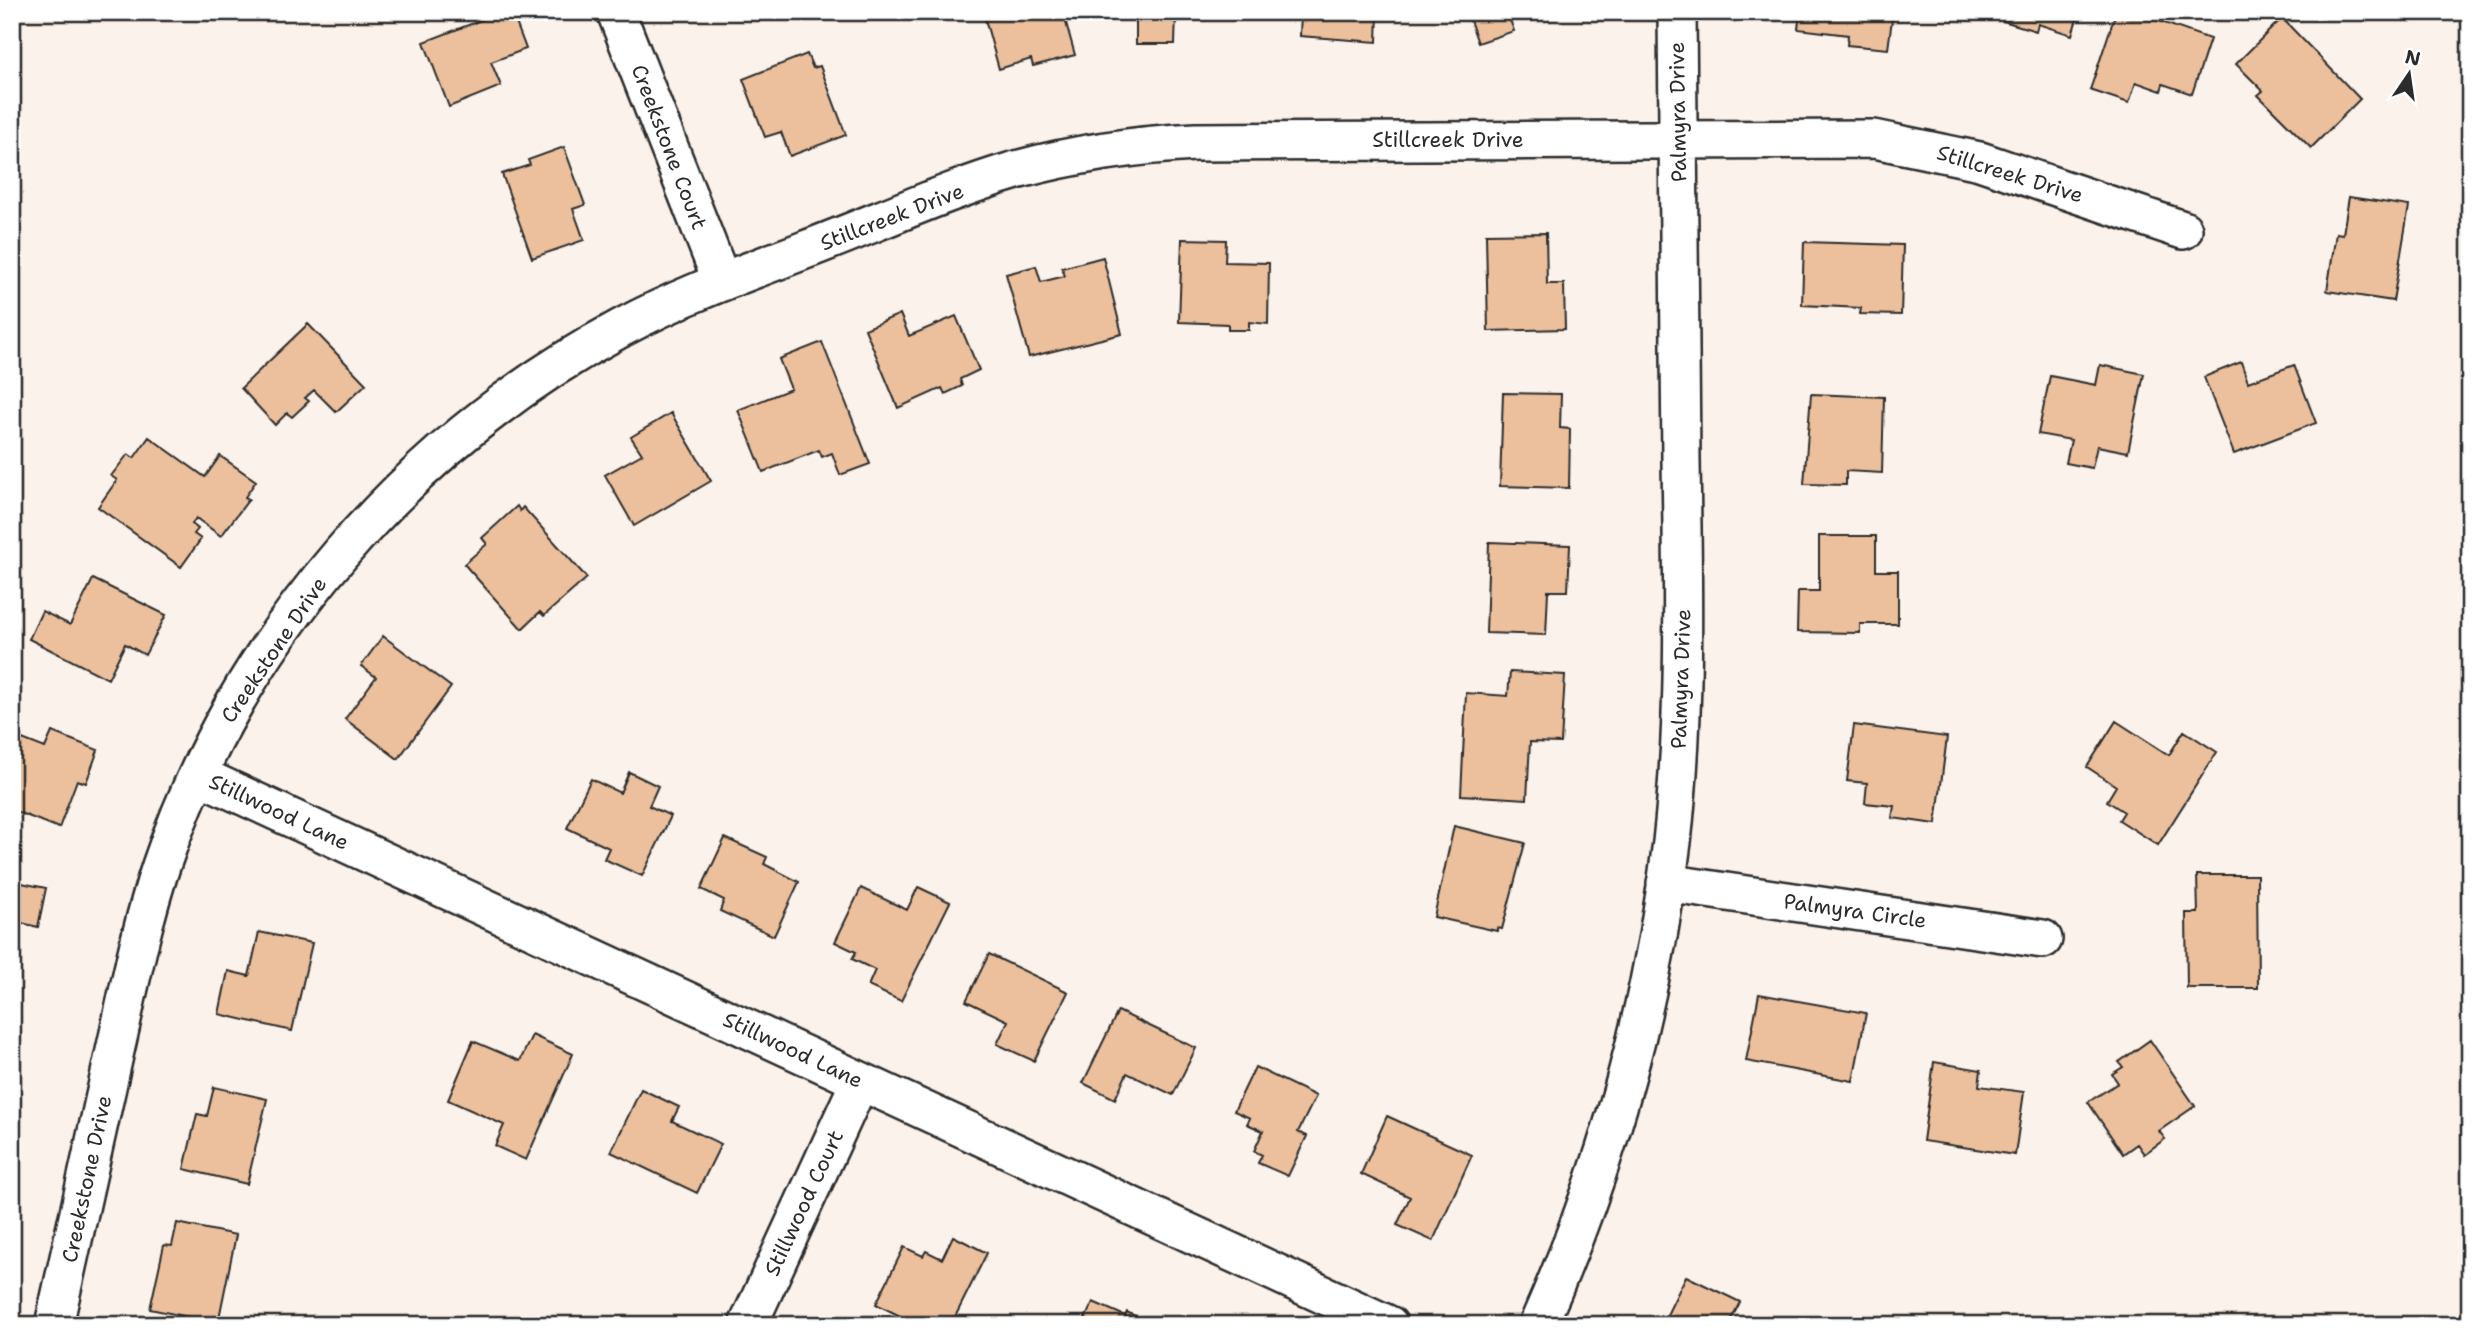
<svg xmlns="http://www.w3.org/2000/svg" width="2482" height="1337" font-family="'Shantell Sans',sans-serif">
	<style>
		.building { fill: #ecc09c; stroke: #2b2b2b; stroke-width: 2 }
		.lines { fill: none; stroke-linecap: round; stroke-linejoin: round }
		.street-casing { stroke: #2b2b2b; stroke-width: 42 }
		.street { stroke: #fff; stroke-width: 37 }
		.labels { text-anchor: middle; stroke-width: 5; stroke-linejoin: round; paint-order: stroke }
		.street-label { font-size: 21px; fill: #2b2b2b; stroke: #fff }
	</style>
	<rect width="100%" height="100%" fill="#fbf2eb"/>
	<filter id="ink" filterUnits="userSpaceOnUse"><feTurbulence type="fractalNoise" baseFrequency=".0143" numOctaves="2"/><feDisplacementMap in="SourceGraphic" scale="14" xChannelSelector="R" yChannelSelector="G"/><feConvolveMatrix kernelMatrix="1 2 1 2 8 2 1 2 1" color-interpolation-filters="sRGB"/></filter>
	<g filter="url(#ink)">
		<path class="building" d="M502 12H512L526 49 491 62 501 86 449 107 424 42Z
			M983 12H1063L1075 55 1033 66 1031 59 999 69Z
			M1136 12H1176L1175 44H1136Z
			M1301 12H1378L1377 42 1300 36Z
			M1467 12H1507L1514 31 1478 43Z
			M1800 12H1893L1888 49 1847 45 1848 35 1798 29Z
			M1974 12H2079L2072 35 2038 24 2036 31Z
			M2116 12H2133L2210 39 2192 94 2163 84 2161 91 2136 82 2129 103 2090 90Z
			M2282 18 2360 99 2311 148 2258 95 2263 91 2236 64Z
			M807 54 813 68 820 66 846 135 790 156 781 132 765 137 743 79Z
			M564 147 585 205 573 209 584 240 532 258 502 174 530 165 528 160Z
			M2349 197 2409 206 2393 301 2327 291 2336 233 2343 234Z
			M1546 233 1547 284H1564L1565 329 1488 331 1486 234Z
			M1182 239 1226 240 1225 262 1269 263 1268 324 1249 322V330H1228V324L1179 322Z
			M1804 242 1903 245 1901 315 1860 314 1861 308 1802 305Z
			M1103 257 1122 334 1029 357 1006 274 1036 266 1041 282 1065 276 1062 268Z
			M900 314 909 336 956 316 979 370 960 379 962 386 945 394 942 388 898 408 865 329Z
			M308 324 366 384 336 412 314 390 305 398 309 401 292 417 287 413 275 425 241 388Z
			M822 342 870 464 840 475 832 453 822 457 819 450 763 472 738 410 791 389 779 359Z
			M2241 362 2248 382 2294 365 2316 423 2234 454 2204 377Z
			M2100 365 2144 374 2128 452 2097 446 2092 468 2066 463 2071 440 2038 434 2050 376 2096 385Z
			M1503 393 1561 394 1560 428 1570 429 1569 488 1500 486Z
			M1811 394 1884 397 1882 473 1846 471V485L1804 484Z
			M671 413 711 481 634 526 605 475 642 454 631 437Z
			M149 437 205 477 220 456 256 481 245 497 249 499 221 536 196 518 192 524 198 529 194 534 201 539 181 567 98 507 117 480 111 476 128 454 134 458Z
			M517 506 520 511 523 507 587 578 544 616 540 612 522 629 464 564 487 544 482 538Z
			M1819 536H1876V571H1898V624H1860V633L1797 632 1798 591H1819Z
			M1489 542 1570 545 1568 591H1548L1546 635 1486 633Z
			M93 579 166 615 145 655 125 644 108 679 29 639 42 611 70 625Z
			M383 636 451 687 398 759 345 719 376 677 361 666Z
			M1510 672 1565 675 1561 743 1530 742 1527 799 1461 795 1466 693 1508 696Z
			M2116 721 2169 755 2184 731 2217 752 2158 845 2119 820 2124 812 2107 801 2116 786 2087 767Z
			M1854 725 1947 737 1936 824 1892 818 1894 806 1865 803 1867 783 1847 781Z
			M52 732 98 750 86 783 77 780 59 828 12 810V735L45 748Z
			M629 772 658 786 649 806 671 816 642 876 604 859 609 848 567 828 591 779 620 793Z
			M1454 826 1525 843 1502 929 1497 928V931L1434 917Z
			M725 838 767 857 764 864 799 882 774 936 720 911 724 900 701 889Z
			M2197 875H2257L2258 988H2187L2186 913H2198Z
			M12 881 46 888 38 927 13 921 12 926Z
			M918 887 950 902 901 1001 868 986 875 970 852 959 856 952 835 942 861 888 907 910Z
			M259 932 312 943 292 1031 219 1014 228 971 249 976Z
			M989 954 1068 992 1034 1061 997 1044 1008 1021 966 1001Z
			M1759 994 1866 1013 1853 1081 1746 1061Z
			M1118 1011 1196 1048 1173 1095 1127 1073 1115 1099 1083 1083Z
			M532 1035 573 1054 526 1160 495 1146 504 1125 448 1100 473 1041 520 1061Z
			M2150 1040 2195 1106 2159 1131 2165 1139 2144 1154 2137 1144 2123 1154 2088 1102 2118 1083 2112 1074 2123 1067 2119 1062Z
			M1934 1062 1981 1070 1979 1086 2024 1092 2015 1155 1923 1141Z
			M1255 1067 1316 1096 1298 1132 1307 1136 1288 1176 1258 1163 1262 1155 1254 1151 1263 1131 1247 1124 1250 1118 1234 1111Z
			M214 1087 267 1099 247 1184 184 1169 197 1114 207 1116Z
			M641 1089 679 1107 672 1121 721 1144 697 1193 611 1152Z
			M1387 1116 1472 1155 1433 1241 1397 1225 1410 1197 1361 1174Z
			M177 1223 236 1235 218 1323 150 1309 164 1245 172 1246Z
			M953 1236 987 1253 951 1325H918L876 1304 904 1247 923 1256 926 1251 942 1259Z
			M1686 1276 1740 1302 1730 1322 1737 1325H1662Z
			M1093 1302 1125 1316 1127 1312 1154 1325H1082Z"/>
		<g class="lines">
			<defs>
				<path id="street" d="M616 12 722 282
					M198 775 1389 1325
					M1666 883 2043 939
					M54 1325C75 1233 95 1142 115 1051 129 989 141 926 161 866 238 638 410 441 621 328 680 296 742 274 805 250 874 224 945 191 1016 170 1075 154 1134 145 1195 142L1874 139 1980 161 2183 230
					M748 1325 860 1081
					M1538 1325C1606 1172 1652 1009 1672 842 1686 716 1683 588 1681 461 1680 311 1678 162 1677 12"/>
			</defs>
			<use href="#street" class="street-casing"/>
			<use href="#street" class="street"/>
		</g>
	</g>
	<g class="labels">
		<g class="street-label">
			<text transform="translate(1678 112) rotate(-91)" y="7">Palmyra Drive</text>
			<text x="1448" y="147">Stillcreek Drive</text>
			<text transform="translate(669 147) rotate(69)" y="7">Creekstone Court</text>
			<text transform="translate(2010 174) rotate(17)" y="7">Stillcreek Drive</text>
			<text transform="translate(892 217) rotate(-21)" y="7">Stillcreek Drive</text>
			<text transform="translate(274 650) rotate(-56)" y="7">Creekstone Drive</text>
			<text transform="translate(1681 679) rotate(-88)" y="7">Palmyra Drive</text>
			<text transform="translate(279 812) rotate(25)" y="7">Stillwood Lane</text>
			<text transform="translate(1855 911) rotate(8)" y="7">Palmyra Circle</text>
			<text transform="translate(793 1050) rotate(25)" y="7">Stillwood Lane</text>
			<text transform="translate(87 1179) rotate(-78)" y="7">Creekstone Drive</text>
			<text transform="translate(804 1203) rotate(-65)" y="7">Stillwood Court</text>
		</g>
	</g>
	<rect width="2482" height="1337" fill="none" stroke="#fff" stroke-width="42"/>
	<rect x="21" y="21" width="2440" height="1295" fill="none" stroke="#2b2b2b" stroke-width="2.5" filter="url(#ink)"/>
	<g transform="translate(2409 74) rotate(13)" stroke="#ffffff" stroke-width="5" paint-order="stroke">
	<path d="M0-5L12 26L0 18L-12 26Z" fill="#2b2b2b"/>
	<text y="-10" font-size="19" font-weight="bold" text-anchor="middle" fill="#2b2b2b">N</text>
	</g>
</svg>
